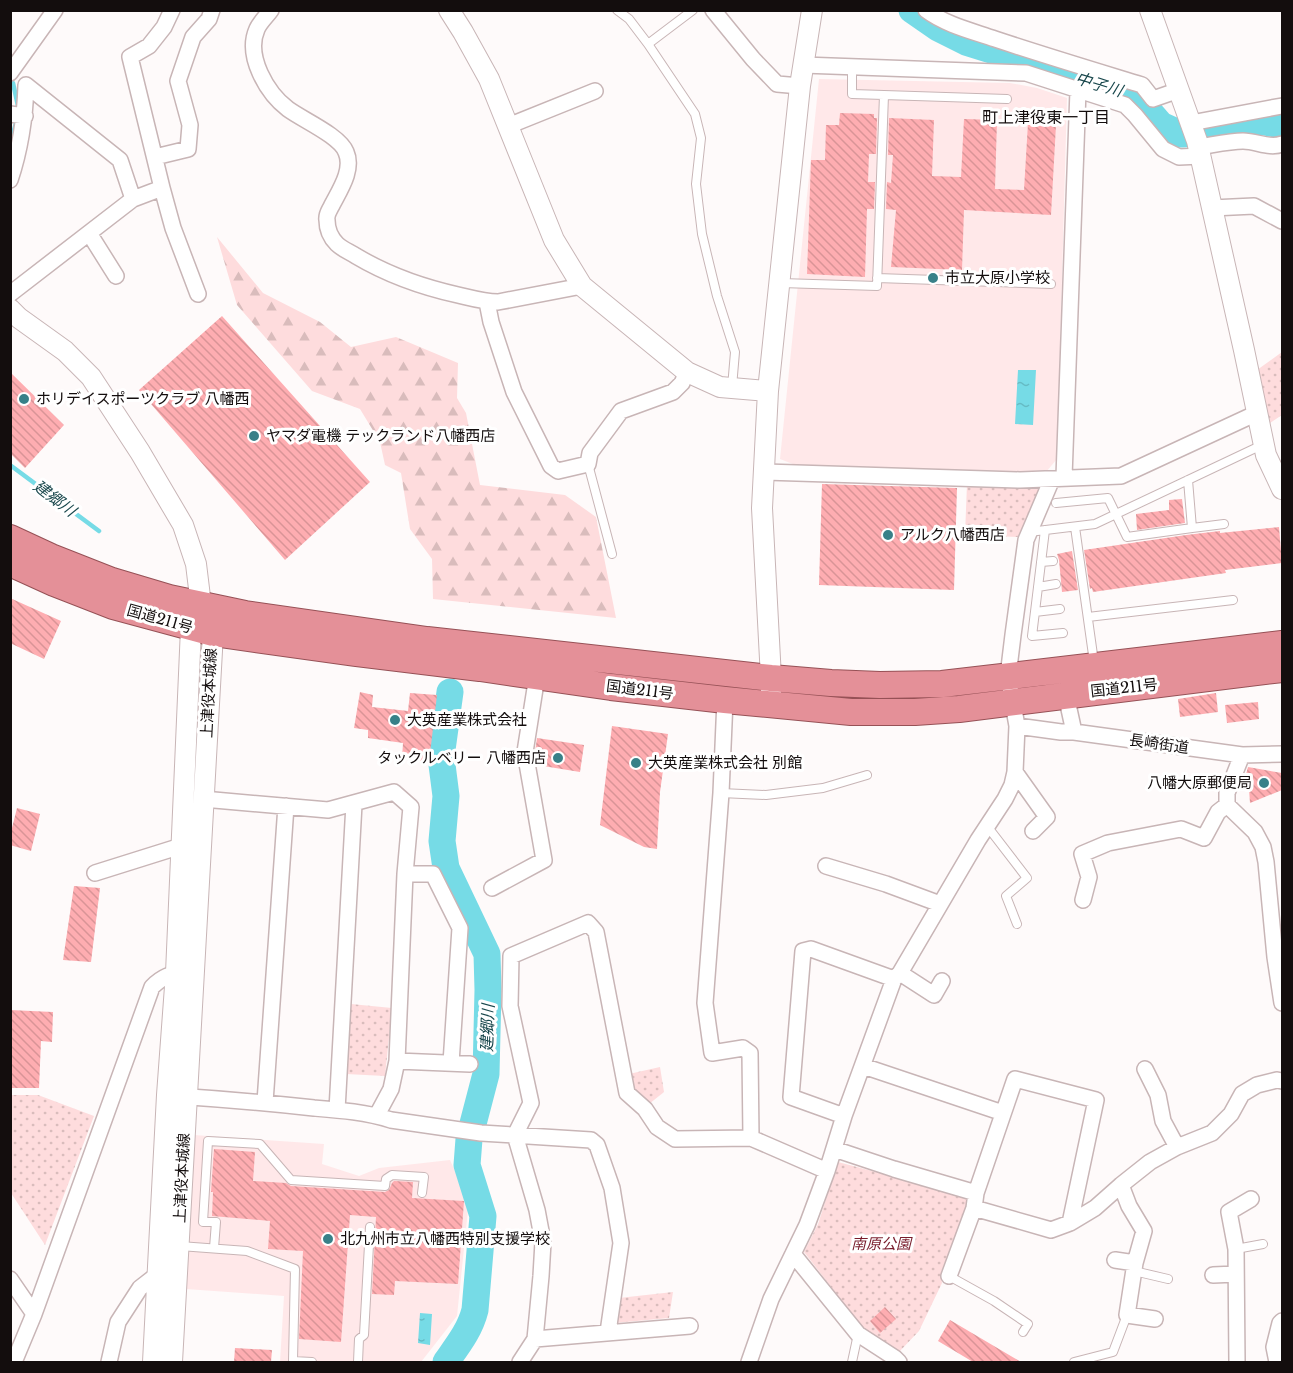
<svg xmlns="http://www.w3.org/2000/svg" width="1293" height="1373" font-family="'Libre Baskerville','Noto Sans JP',serif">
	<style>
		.built { fill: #ffe8e9 }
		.grass { fill: url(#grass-dots) }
		.forest { fill: url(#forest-firs) }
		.water { fill: url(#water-ripples) }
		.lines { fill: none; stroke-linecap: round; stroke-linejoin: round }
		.stream { stroke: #76dbe6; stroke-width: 4.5 }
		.river { stroke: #76dbe6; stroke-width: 27 }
		.building { fill: url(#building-back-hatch) }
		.service-casing { stroke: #c8b5b6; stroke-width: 10 }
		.minor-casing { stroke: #c8b5b6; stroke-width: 18 }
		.tertiary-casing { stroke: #c8b5b6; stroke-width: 22 }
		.trunk-casing { stroke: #965156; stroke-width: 28 }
		.service { stroke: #fff; stroke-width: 8 }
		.minor { stroke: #fff; stroke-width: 15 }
		.tertiary { stroke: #fff; stroke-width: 20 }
		.trunk { stroke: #e49098; stroke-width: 26 }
		.poi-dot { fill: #388088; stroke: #fff; stroke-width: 2 }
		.labels { text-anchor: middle; stroke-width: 6; stroke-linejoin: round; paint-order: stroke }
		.poi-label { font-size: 15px; fill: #130d0d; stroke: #fff; text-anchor: start }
		.street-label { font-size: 15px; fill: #130d0d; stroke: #fff }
		.park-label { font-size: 15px; font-style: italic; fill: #781c2b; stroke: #fff }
		.water-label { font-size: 16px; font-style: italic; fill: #1a484d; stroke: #fff }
		.neighbourhood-label { font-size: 16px; fill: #130d0d; stroke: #fff }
	</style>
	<defs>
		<pattern id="grass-dots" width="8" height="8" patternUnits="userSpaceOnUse" patternTransform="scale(1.5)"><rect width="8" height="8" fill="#fedcdd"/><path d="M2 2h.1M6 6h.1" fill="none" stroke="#d9bcbc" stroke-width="1.8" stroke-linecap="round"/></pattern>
		<pattern id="forest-firs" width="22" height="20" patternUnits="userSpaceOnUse" patternTransform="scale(1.5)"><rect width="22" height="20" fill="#fedcdd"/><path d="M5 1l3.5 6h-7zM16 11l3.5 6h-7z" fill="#d9bcbc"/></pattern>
		<pattern id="water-ripples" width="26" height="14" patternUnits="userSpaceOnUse" patternTransform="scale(1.5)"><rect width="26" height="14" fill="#76dbe6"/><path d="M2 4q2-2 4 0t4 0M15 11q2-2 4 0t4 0" fill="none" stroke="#65bbc4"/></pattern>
		<pattern id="building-back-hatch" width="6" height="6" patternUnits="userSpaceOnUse" patternTransform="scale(1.5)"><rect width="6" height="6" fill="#feadb1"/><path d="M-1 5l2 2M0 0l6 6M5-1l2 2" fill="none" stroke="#d99497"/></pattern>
	</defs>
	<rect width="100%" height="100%" fill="#fefafa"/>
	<path class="built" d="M819 79 1010 83 1037 88 1067 98 1057 459 1046 472 1019 473 803 468 780 459Z
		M194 1135 324 1144 322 1164 359 1176 379 1168 450 1160 467 1198 468 1210 457 1316 421 1362H280L284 1296 186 1289Z"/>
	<path class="grass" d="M1282 352V415L1267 425 1257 370Z
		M967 484 1034 485 1040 491 1021 537 965 535Z
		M351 1004 392 1008 385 1076 346 1074Z
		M660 1067 664 1092 649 1104 632 1091 629 1074Z
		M10 1095H38L94 1116 45 1245 11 1193Z
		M838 1162 967 1196 968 1204 941 1272 942 1283 919 1331 899 1352 866 1332 804 1252 818 1224Z
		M673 1292 669 1318 615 1323 619 1298Z"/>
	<path class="forest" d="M217 237 263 293 320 322 351 347 396 337 458 363 457 398 466 413 480 485 565 495 596 517 616 618 433 599 432 559 410 529 401 473 385 465 380 442 360 409 312 391 237 305Z"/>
	<path class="water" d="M1018 370H1036L1033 425 1015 424Z
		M420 1313 432 1314 430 1345 418 1343Z"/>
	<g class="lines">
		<path class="stream" d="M10 80 13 83 18 106
			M10 144 16 123
			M10 465 99 531"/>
		<path class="river" d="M912 10 938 28 966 42 1135 95 1161 125 1181 134 1208 133 1259 121 1276 124 1282 121
			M446 1362C458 1345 470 1330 475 1310L483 1216 467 1165 469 1139 486 1074 488 990 487 954 446 868 442 841 446 796 441 757 450 692"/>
	</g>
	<path class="building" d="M840 113 874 114V118H877L876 154H869L868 182H875L874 209H867L865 277 807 274 811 160H825L826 125H839Z
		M889 118 934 120 932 176 961 177 964 119 997 120 995 189 1024 190 1028 123 1056 125 1051 215 964 210 962 270 891 267 896 210 886 209 887 182 891 183 893 155H888Z
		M222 316 370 482 285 560 139 390Z
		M10 372 64 425 25 468 10 453Z
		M822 484 957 488 954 590 819 585Z
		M1182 499 1185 523 1137 530 1136 514 1169 510V500Z
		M1279 527 1282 563 1225 570 1226 573 1093 592 1092 588 1090 589 1084 550 1186 535 1220 531V533Z
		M1072 551 1078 590 1062 592 1059 560 1057 554Z
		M10 598 61 621 44 659 10 643Z
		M360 692 373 695 372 707 408 711 410 693 437 695 429 762 402 758 403 743 368 738V730L354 728Z
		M1216 693 1218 712 1180 717 1178 699Z
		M1258 702 1259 719 1227 723 1225 705Z
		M612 726 668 734 660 792 657 849 644 847 600 825Z
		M537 738 584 745 580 772 537 765 535 752Z
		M1248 767 1282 773V790L1250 803 1249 789 1252 782 1245 778Z
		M17 808 40 814 31 851 10 845V836Z
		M74 886 100 888 91 962 63 960Z
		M10 1010 53 1012 52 1042 41 1041 39 1088H10Z
		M214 1149 255 1152 253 1181 286 1183 291 1186 385 1192 389 1190 392 1183 394 1181 413 1182 412 1198 464 1201 458 1284 395 1281 394 1295 372 1294 376 1217 350 1215 341 1342 299 1339 303 1251 268 1249 270 1221 212 1216 213 1192H211Z
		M885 1307 896 1319 880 1333 870 1321Z
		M950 1320 1021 1362H973L938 1341Z
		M235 1348 272 1350 271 1362H234Z"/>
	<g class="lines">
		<defs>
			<path id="service" d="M617 10 629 19 648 44 693 10
				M648 44 695 114 701 138 696 184 702 234 717 296 735 352 732 387
				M852 67V94L884 95
				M877 278 1051 284
				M781 283 877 286 884 95 1007 99
				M588 464 612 554
				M1056 503 1108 498 1127 537 1192 528 1188 480
				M1075 527 1094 662
				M1192 528 1224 524
				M1045 530 1032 636 1063 633
				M1029 532 1095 524 1262 445
				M1041 562 1053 561
				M1038 587 1056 584
				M1035 612 1060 609
				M1088 617 1233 600
				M721 793 766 795 823 788 867 775
				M987 826 1027 878 1006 896 1017 924
				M180 1246 247 1251 295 1269 293 1361 312 1362
				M214 1248 216 1222H203L208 1141 260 1144 291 1180 385 1186 386 1179 392 1175 424 1177 422 1193
				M1236 1249 1263 1244
				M1134 1271 1168 1279
				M949 1276 994 1301 1028 1324 1023 1332
				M358 1362 359 1339 364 1335 370 1227
				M852 1362 858 1334
				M1074 1362 1113 1352 1127 1315"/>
			<path id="minor" d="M172 10 164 27 149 46 130 57 162 188 173 228 198 294
				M271 10C267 16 260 22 257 29 245 56 267 93 288 109 303 120 340 136 346 152 354 170 339 191 331 207 329 211 326 215 327 220 327 229 330 237 337 244 342 249 350 252 356 256 388 275 422 287 458 295 471 298 484 302 498 302L582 286
				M713 10 753 59 777 84 800 86
				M926 10C946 25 972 31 995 39 1043 55 1093 70 1142 85L1153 99 1179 90
				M803 65 1026 73 1125 105 1135 115 1163 149 1179 157 1201 156
				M10 73 55 10
				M10 114 25 116
				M1191 123 1282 106
				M508 126 595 91
				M1198 147C1212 145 1230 141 1243 141 1257 141 1269 149 1282 144
				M155 157 188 149 190 125 178 81 193 37 209 19 212 10
				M10 180C21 147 25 119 26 85L120 160 133 199
				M1212 208 1254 206 1282 221
				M89 233 116 276
				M10 294 133 199 162 188
				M487 302 491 322 514 392 551 466 558 471 588 464 590 453 621 411 673 392 682 383 687 372
				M765 472 1020 480 1121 476 1257 413
				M1064 477 1078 90
				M1068 695 1069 709 1074 732 1242 755 1282 754
				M725 700 721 793 705 1003 712 1053 743 1048 750 1053 751 1138
				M1017 726 1061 732H1074
				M1242 755 1227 793V805L1255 832 1263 847 1266 862 1275 957 1282 1003
				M1015 772 1047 817 1033 831
				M203 799 328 810 394 792 411 807 405 874 397 1061 391 1089 377 1115
				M826 866 886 884 940 904
				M95 873 181 846
				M405 874H433L460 928 451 1063
				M492 888 544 860 525 752 537 676
				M1083 900 1089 877 1082 854 1108 843 1181 829 1204 838 1218 812 1227 805
				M900 973 934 995 942 981
				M397 1061 470 1064
				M863 1066 1003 1113
				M1145 1069 1158 1095 1163 1121 1177 1147
				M176 1096C222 1099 268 1103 314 1108 339 1110 366 1112 391 1120L481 1133 591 1140 597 1145 612 1188 621 1243 608 1332
				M265 1102 286 806
				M337 1110 354 804
				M844 1116 791 1097 803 951 811 949 894 979
				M834 1149 894 1169 976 1193
				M1121 1185 1129 1206 1144 1231 1135 1263 1127 1315 1155 1319
				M1070 1223 1095 1208 1121 1185 1150 1162 1177 1147 1212 1133 1231 1114 1242 1094 1257 1085 1277 1080 1282 1081
				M793 1254 858 1334 895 1358 899 1362
				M1115 1260 1135 1263
				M1213 1275 1236 1274
				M949 1276 974 1208 976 1193 1015 1079 1096 1100 1070 1223 1051 1230 974 1208
				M10 1279 34 1314
				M690 1326 535 1339 541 1276 543 1242 537 1210 515 1135 531 1103 510 1006 511 956 588 923 596 932 627 1093 645 1109 657 1127 675 1139 751 1138 827 1171
				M14 1362 34 1314 152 987C162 977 171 973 185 973
				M109 1362 118 1322 140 1288 158 1274 164 1275
				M520 1362 535 1339
				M749 1362 771 1299 807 1225 827 1171 844 1116 894 979 900 973 978 840 1005 799 1012 785 1015 772 1017 726 1008 676 1013 635 1026 540 1052 479
				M1237 1362 1236 1249 1229 1212 1251 1199
				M1277 1362 1274 1347 1280 1323 1282 1321"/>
			<path id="tertiary" d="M449 10 463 32 489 79 554 240 582 286 687 372 720 387 768 391
				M1150 10 1197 141 1244 350 1266 455 1282 489
				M10 309 19 318 65 351 91 377 140 452 183 525 196 564 201 605 213 633 172 1362
				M771 692V678L762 508 768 391 800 86 812 10
				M153 1362 167 1095 176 973 191 628 197 614"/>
			<path id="trunk" d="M10 538 51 557 112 581 169 598 245 614 427 640 771 678 831 683 880 685 942 684 1282 644
				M10 563 54 583 113 606 213 633 355 653 480 668 611 687 725 700 851 712H915L959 709 1282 669"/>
		</defs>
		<use href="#service" class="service-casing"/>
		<use href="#minor" class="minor-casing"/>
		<use href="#tertiary" class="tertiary-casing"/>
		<use href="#trunk" class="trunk-casing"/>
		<use href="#service" class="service"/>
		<use href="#minor" class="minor"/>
		<use href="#tertiary" class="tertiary"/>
		<use href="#trunk" class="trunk"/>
	</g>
	<g class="poi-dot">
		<circle cx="933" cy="278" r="6"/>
		<circle cx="24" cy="399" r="6"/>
		<circle cx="254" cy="436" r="6"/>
		<circle cx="888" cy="535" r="6"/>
		<circle cx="395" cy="720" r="6"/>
		<circle cx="558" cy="758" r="6"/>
		<circle cx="636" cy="763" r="6"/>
		<circle cx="1264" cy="783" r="6"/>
		<circle cx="328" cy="1239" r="6"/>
	</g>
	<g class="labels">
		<g class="poi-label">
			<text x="945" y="283">市立大原小学校</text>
			<text x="36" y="404">ホリデイスポーツクラブ 八幡西</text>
			<text x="266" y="441">ヤマダ電機 テックランド八幡西店</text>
			<text x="900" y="540">アルク八幡西店</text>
			<text x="407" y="725">大英産業株式会社</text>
			<text x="546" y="763" text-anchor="end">タックルベリー 八幡西店</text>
			<text x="648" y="768">大英産業株式会社 別館</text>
			<text x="1252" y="788" text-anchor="end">八幡大原郵便局</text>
			<text x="340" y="1244">北九州市立八幡西特別支援学校</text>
		</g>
		<g class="street-label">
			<text transform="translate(160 619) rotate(16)" y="5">国道211号</text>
			<text transform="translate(1124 688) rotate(-6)" y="5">国道211号</text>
			<text transform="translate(640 690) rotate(7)" y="5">国道211号</text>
			<text transform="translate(209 693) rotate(-87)" y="5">上津役本城線</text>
			<text transform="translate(1159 744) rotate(8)" y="5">長崎街道</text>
			<text transform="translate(182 1178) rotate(-87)" y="5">上津役本城線</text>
		</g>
		<g class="park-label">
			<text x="881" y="1249">南原公園</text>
		</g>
		<g class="water-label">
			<text transform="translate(1099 84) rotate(17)" y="6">中子川</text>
			<text transform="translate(55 498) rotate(37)" y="6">建郷川</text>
			<text transform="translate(487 1028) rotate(-88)" y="6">建郷川</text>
		</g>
		<g class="neighbourhood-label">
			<text x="1046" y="123">町上津役東一丁目</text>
		</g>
	</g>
	<rect width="1293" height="1373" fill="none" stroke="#130d0d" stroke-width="24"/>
</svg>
